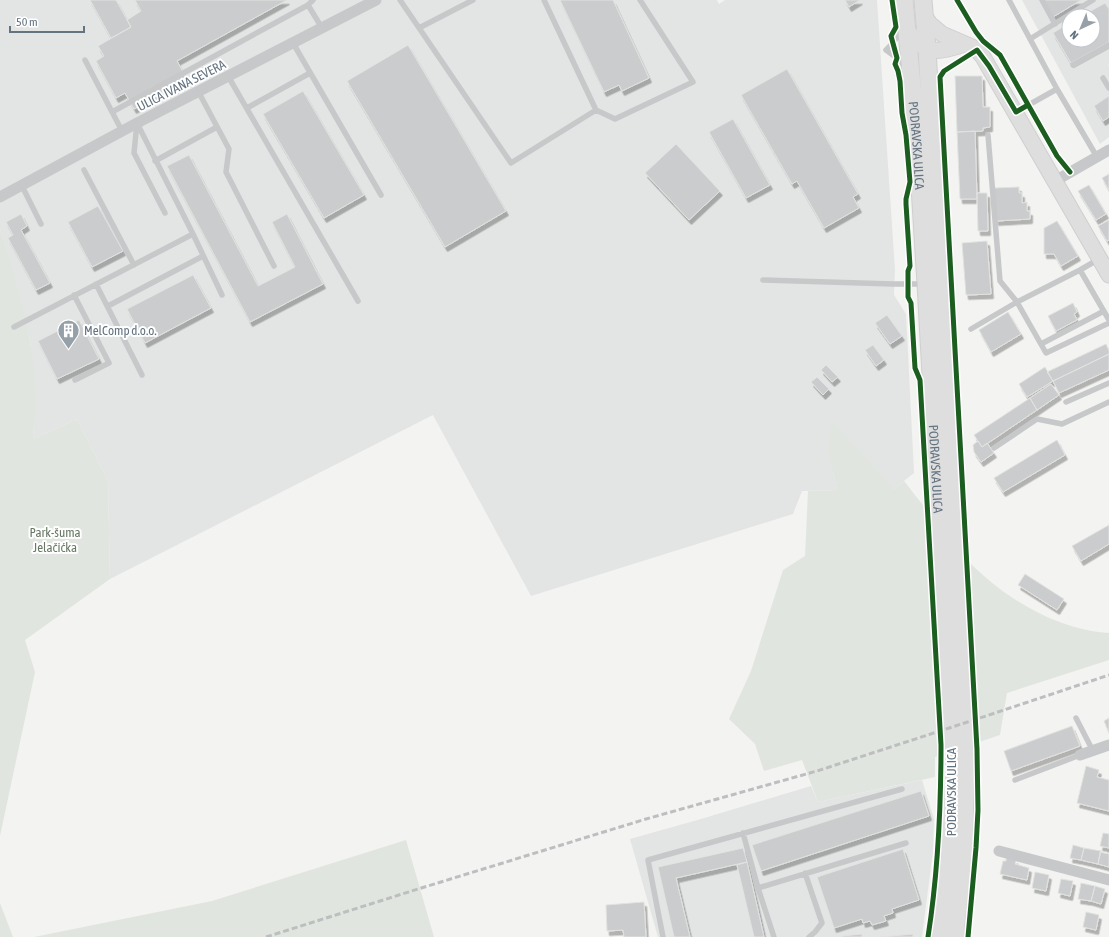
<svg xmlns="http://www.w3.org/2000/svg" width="1109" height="937" font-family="'Asap Condensed',sans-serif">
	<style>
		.built { fill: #e3e5e4; fill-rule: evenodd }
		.green { fill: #e1e5df }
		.building { fill: #cbcccd; stroke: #e2e2e1; filter: url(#shadow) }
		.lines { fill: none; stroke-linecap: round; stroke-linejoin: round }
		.secondary-casing { stroke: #cfcfcf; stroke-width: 17 }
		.primary-casing { stroke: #cfcfcf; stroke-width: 19 }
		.lane { stroke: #c7c8c9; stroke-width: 5.5 }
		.street { stroke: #c7c8c9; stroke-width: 11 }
		.secondary { stroke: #dddedd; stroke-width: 15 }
		.primary { stroke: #dddedd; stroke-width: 17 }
		.rail { stroke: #bdbebf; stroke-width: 3; stroke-dasharray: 6 3; stroke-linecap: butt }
		.cycleway-casing { stroke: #fff; stroke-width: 8 }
		.cycleway { stroke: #1b5e20; stroke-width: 5 }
		.labels { text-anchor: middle; stroke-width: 4; stroke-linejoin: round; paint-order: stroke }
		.street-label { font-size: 13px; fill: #647380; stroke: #fff }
		.poi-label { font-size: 13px; fill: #647380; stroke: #fff; text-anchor: start }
		.park-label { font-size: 13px; fill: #677863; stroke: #fff }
	</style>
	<defs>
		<filter id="shadow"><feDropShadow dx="2.5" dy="4.5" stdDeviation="0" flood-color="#0004"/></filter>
	</defs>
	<rect width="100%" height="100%" fill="#f3f3f1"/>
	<path class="built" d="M0 0H717L719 4 725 0H877L895 270 894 295 906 314 914 473 894 489 833 471 837 490 802 491 793 514 531 596 433 415 110 579 108 481 77 419 33 439 35 386 30 340 18 289 0 228Z
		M1022 0H1109V64L1108 65 1109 66V137L1100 144ZM1069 16H1093V40H1069Z
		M922 780 934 819 933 851 922 937H658L630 839 701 819 811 786 818 802Z"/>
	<path class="green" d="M0 228C16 280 33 332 35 387 36 404 34 421 33 439L77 419 108 481 110 579 25 640 35 672 0 836Z
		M832 421 894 489 904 481C919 500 933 518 948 536 955 545 962 555 970 563 1006 599 1057 630 1109 633V660L1007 693 1000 735 935 757V777L818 802 802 760 764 771 755 744 729 719 751 671 783 570 805 556 808 491 837 490 828 449Z
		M406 840 434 937H34L212 901Z
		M0 903 13 937H0Z"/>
	<path class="building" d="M90 0H116L131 27 111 38Z
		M135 0H287L177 61 187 79 134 109 125 93 116 98 96 61 104 56 98 46 131 27 127 20 141 11Z
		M560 0H613L649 78 622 91 619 85 604 92Z
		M845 0H860L849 7Z
		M1044 0H1081L1053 17Z
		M1105 3 1109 9V42L1071 63 1053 33 1069 23V40H1093V16H1082Z
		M408 45 506 211 445 247 347 81Z
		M787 69 858 194 853 197 859 208 824 228 797 181 792 184 741 95Z
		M955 76H982L983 107H990V127L983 128V131L957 132Z
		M303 91 364 195 324 218 263 114Z
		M1109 96V117L1103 121 1094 106Z
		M733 119 770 185 746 198 709 132Z
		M975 131 977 199H960L957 132Z
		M676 144 720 191 689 220 645 173Z
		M189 155 258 286 295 267 272 222 287 214 323 284 250 322 167 166Z
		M1109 174V190L1102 178Z
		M1089 185 1106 214 1096 220 1078 191Z
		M1019 187V193H1022V203L1027 202V211H1030V219L996 221 994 188Z
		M977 193H987L988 231H978Z
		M98 206 123 251 92 267 68 222Z
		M21 214 27 226 21 230 50 283 36 290 8 238 13 235 6 222Z
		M1109 220V240L1107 241 1098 226Z
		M1057 221 1078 256 1061 266 1054 254H1044V228Z
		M987 241 991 294 966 295 962 243Z
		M193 275 211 308 145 343 127 309Z
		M1073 303 1077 312 1074 314 1077 320 1056 331 1048 316Z
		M1008 312 1021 334 991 352 979 330Z
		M887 315 902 336 890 344 875 323Z
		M79 320 99 359 57 379 38 341Z
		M1106 344 1109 351V354L1053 381 1047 372Z
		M873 345 884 360 876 366 865 350Z
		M1109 354V370L1059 393 1053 381Z
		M826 365 838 377 832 382 821 370Z
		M1045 367 1053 381 1027 397 1019 384Z
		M817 377 829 389 823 395 811 382Z
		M1051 384 1059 395 1037 410 1030 398Z
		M1030 398 1037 410 982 447 974 435Z
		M1057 440 1065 455 1003 492 994 478Z
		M978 441 982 447 987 443 994 453 981 462 974 452 973 445Z
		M1109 525V544L1081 561 1072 546Z
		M1025 574 1064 599 1057 610 1018 585Z
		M1109 718V733L1104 721Z
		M1072 726 1080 746 1011 771 1004 751Z
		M1086 766 1099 770 1097 777 1109 780V811L1077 803Z
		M921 791 929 816 761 871 752 845Z
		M1103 833 1109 834V848L1100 846Z
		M1073 845 1084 848 1081 860 1070 858Z
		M743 848 747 862 676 878 690 937H674L658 867Z
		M1084 848 1101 851 1098 864 1081 860Z
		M903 849 919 900 892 909 893 913 884 916 886 921 872 925 870 921 863 923 862 919 834 928 817 877Z
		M1100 852 1109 854V867L1098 864Z
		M1006 858 1016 860 1015 864 1029 868 1027 880 1000 874 1003 861H1006Z
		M747 862 764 937H754L737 865Z
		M1035 872 1049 875 1046 891 1032 888Z
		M1061 879 1073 881 1070 896 1058 893Z
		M1081 883 1095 886 1091 901 1078 899Z
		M1095 886 1105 889 1101 904 1091 901Z
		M644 902 646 937H624L623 930 607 931 606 905Z
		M1086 912 1099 915 1096 930 1083 927Z
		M862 934V937H842V936Z
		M913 934V937H881Z"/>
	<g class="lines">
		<defs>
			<path id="secondary" d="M925 17 930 24 942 34 972 47 977 50 983 57 1109 275
				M908 31C926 57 939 52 965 44"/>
			<g id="primary">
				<path id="s1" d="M904 0 917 138 926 284 952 759 950 856 941 937"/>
				<path d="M923 0 927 48 965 759 964 855 956 923V937"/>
			</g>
		</defs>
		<use href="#secondary" class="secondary-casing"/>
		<use href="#primary" class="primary-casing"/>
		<path class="lane" d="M313 0 308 5 322 28
			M400 0 511 163 596 110 544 0
			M1009 0 1057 89 1097 157
			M1042 0 1055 24
			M419 28 473 0
			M902 30 893 43 886 50 897 58 906 67
			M1030 39 1093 0
			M293 43 381 195
			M85 60 122 131
			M1073 65 1109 45
			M228 76 358 301
			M1103 78 1109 88
			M198 91 229 149 226 172 274 266
			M247 108 310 73
			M596 110 615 119 693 82 640 0
			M112 112 308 5
			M1016 112 1057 89
			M137 123 134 153 165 213
			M155 161 217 127
			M84 170 134 265
			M22 186 41 224
			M193 234 222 295
			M1099 259 1080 270 1109 320
			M1080 270 1017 302 1046 353 1109 323
			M763 280 893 284H924
			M96 284 142 375
			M74 295 109 363 75 380
			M108 306 203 256
			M14 327 193 234 137 123
			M971 329 1017 302 1000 281 988 135
			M1041 344 1104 311
			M1066 402 1109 383
			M994 448 1037 419 1062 424 1109 402
			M1076 718 1093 751
			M1015 780 1080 755
			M743 833 758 888 774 937
			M805 873 822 923 815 932 809 937
			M758 888 906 843
			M663 937 648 860 902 789"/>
		<path class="street" d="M1055 181 1109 150
			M0 197 137 123 376 0
			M1080 755 1109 745
			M999 851 1109 880"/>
		<use href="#secondary" class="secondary"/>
		<use href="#primary" class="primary"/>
		<path class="rail" d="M266 937 418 889 646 819 817 771 986 716 1109 675"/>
		<defs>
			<path id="cycleway" d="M892 0 896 27 891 36 897 58 895 64 898 71 900 81 902 113 906 135 910 182 906 199V204L910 266 908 271V297L911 303 915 368 920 380 941 745C941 809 938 873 928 937
				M957 0 976 32 983 41 1000 55 1057 156 1070 172
				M968 937 976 848 978 810 977 749 940 77 944 71 977 50 989 66 1016 112 1028 105"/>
		</defs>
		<use href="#cycleway" class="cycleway-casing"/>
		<use href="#cycleway" class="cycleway"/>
	</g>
	<defs>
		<symbol id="building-pin" viewBox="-11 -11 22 30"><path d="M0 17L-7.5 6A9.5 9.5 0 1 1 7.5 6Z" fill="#96a0a8" stroke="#fff"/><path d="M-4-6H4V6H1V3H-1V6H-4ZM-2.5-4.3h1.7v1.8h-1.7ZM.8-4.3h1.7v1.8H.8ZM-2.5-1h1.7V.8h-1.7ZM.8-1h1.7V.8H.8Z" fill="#fff"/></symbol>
	</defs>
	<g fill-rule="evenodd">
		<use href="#building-pin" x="56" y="318" width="25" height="34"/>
	</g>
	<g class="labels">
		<g class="street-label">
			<text transform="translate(181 85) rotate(-27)" y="5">ULICA IVANA SEVERA</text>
			<text dy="5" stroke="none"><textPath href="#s1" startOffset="146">PODRAVSKA ULICA</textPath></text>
			<text dy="5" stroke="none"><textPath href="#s1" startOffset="470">PODRAVSKA ULICA</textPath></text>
			<text transform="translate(951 792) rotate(-90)" y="5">PODRAVSKA ULICA</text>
		</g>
		<g class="poi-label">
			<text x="84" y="335">MelComp d.o.o.</text>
		</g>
		<g class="park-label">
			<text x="55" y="537">Park-šuma<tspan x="55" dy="15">Jelačićka</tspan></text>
		</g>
	</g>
	<g transform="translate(1081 28) rotate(224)"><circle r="19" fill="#ffffff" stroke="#c1c7cc"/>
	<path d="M0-3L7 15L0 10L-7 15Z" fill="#96a0a8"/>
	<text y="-6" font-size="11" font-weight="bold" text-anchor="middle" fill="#647380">N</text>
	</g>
	<path d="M10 26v6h74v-6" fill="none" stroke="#647380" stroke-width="2"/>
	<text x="16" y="26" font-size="12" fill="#647380" stroke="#ffffff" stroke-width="3" paint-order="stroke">50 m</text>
</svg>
